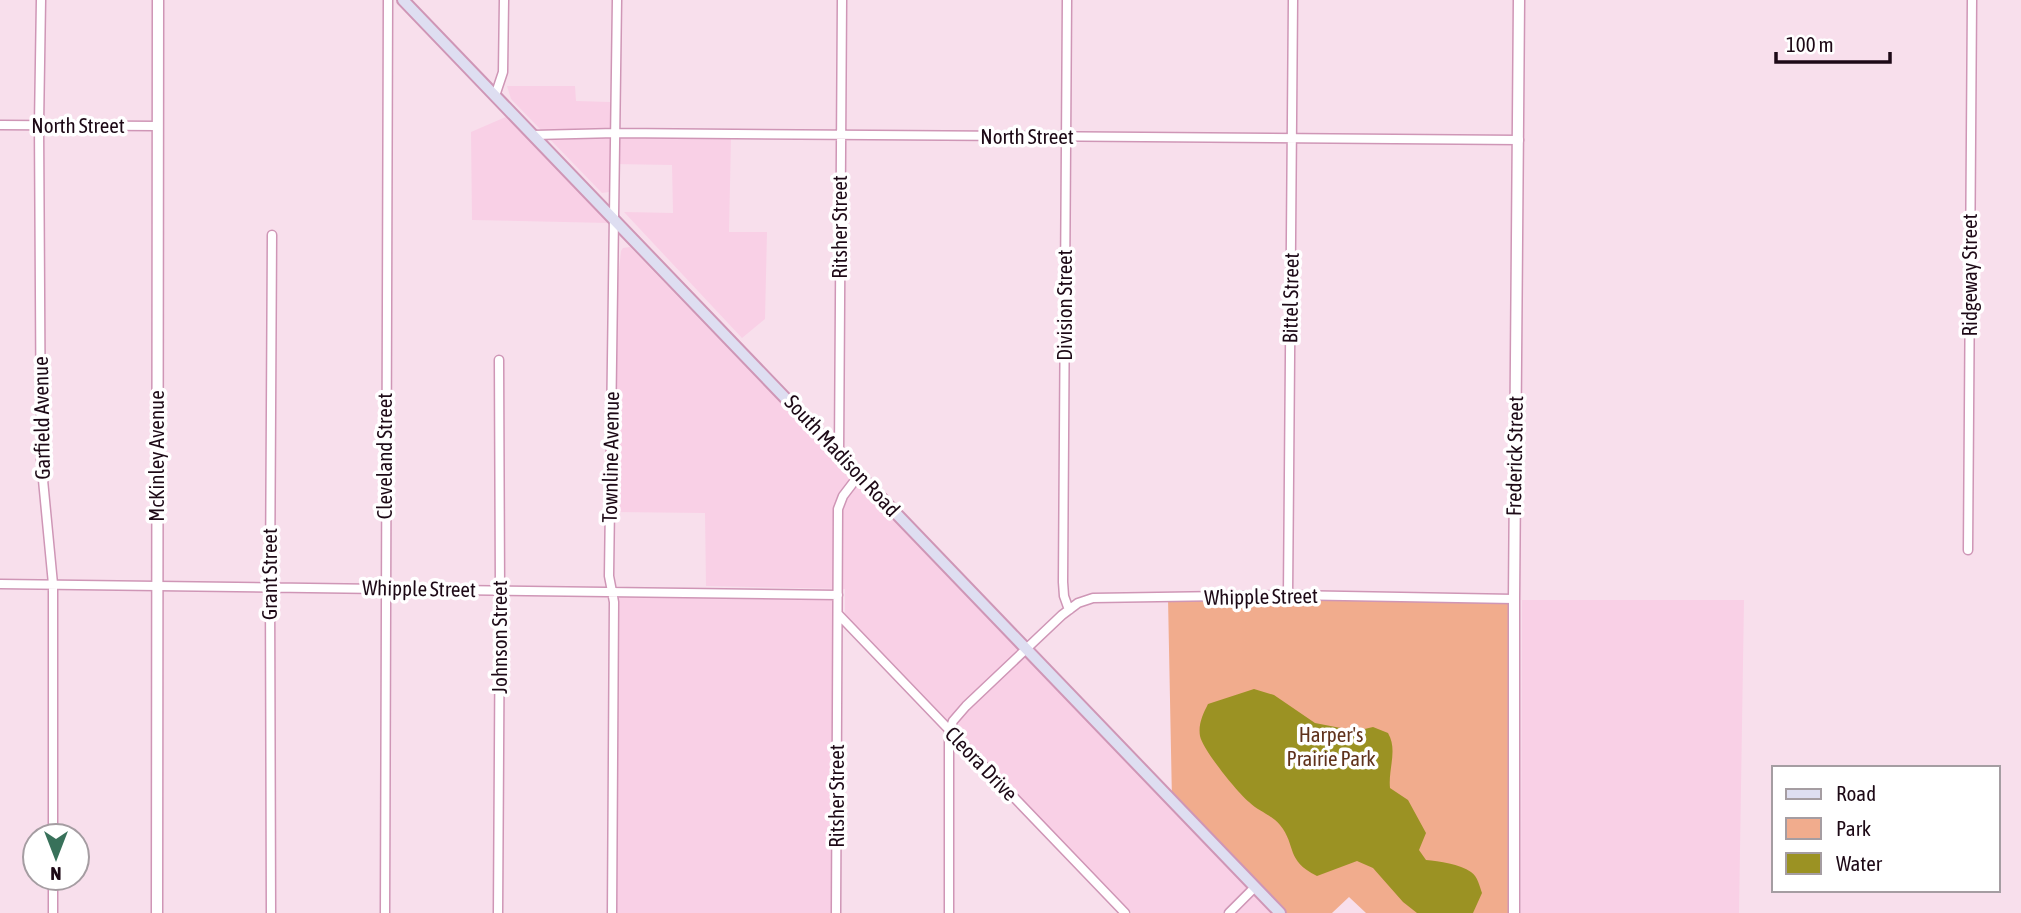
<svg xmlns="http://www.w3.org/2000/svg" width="2021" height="913" font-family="'Asap Condensed',sans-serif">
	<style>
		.built { fill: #f9d0e6 }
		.green { fill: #f1ac8d }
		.water { fill: #9b9223 }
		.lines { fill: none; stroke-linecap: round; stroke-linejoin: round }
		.minor-casing { stroke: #cf96b6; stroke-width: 11 }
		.tertiary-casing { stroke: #cf96b6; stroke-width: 13 }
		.secondary-casing { stroke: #cf96b6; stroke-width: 14 }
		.minor { stroke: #fff; stroke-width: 8 }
		.tertiary { stroke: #fff; stroke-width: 10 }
		.secondary { stroke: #dedef1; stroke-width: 10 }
		.labels { text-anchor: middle; stroke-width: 7; stroke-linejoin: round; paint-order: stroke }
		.street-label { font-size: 21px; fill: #1d0916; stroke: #fff }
		.park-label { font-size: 21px; fill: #60321c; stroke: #fff }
	</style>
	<rect width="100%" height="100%" fill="#f8dfec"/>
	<path class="built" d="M507 86H575L576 101 610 102 611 138 731 137 729 232H767L765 319 742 338 624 212 673 213 672 165 612 164 611 189 609 192 602 193 511 99Z
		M508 116 605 217 609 223 472 220 471 132Z
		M630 247 1187 825 1255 887 1280 913H1132L845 614V589L706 586 705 513 614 512 618 279 621 251 623 248Z
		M612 591 838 595 836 913H611Z
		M1522 600H1744L1739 913H1521Z"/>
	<path class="green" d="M1168 598 1514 599V913H1366L1349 897 1332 913H1280L1172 801Z"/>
	<path class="water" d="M1254 689 1274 695 1315 723 1356 731 1373 727 1388 733C1398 750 1388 769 1390 788L1408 800 1426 833 1419 850 1426 860C1439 861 1460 864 1471 872 1478 877 1479 885 1482 893L1473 913H1417L1403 902 1373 868 1357 861 1317 876C1285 860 1297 846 1280 825 1272 815 1258 811 1249 802 1237 792 1203 750 1200 736 1198 724 1203 714 1208 704Z"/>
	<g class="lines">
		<defs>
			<path id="minor" d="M41 0 39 125 41 459 53 584V836
				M1067 0 1063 582 1064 596 1069 610
				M495 96 503 72 504 0
				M0 125 157 126
				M534 135 616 133 1519 140
				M839 454 842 0
				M1968 550 1972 0
				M0 584 838 595
				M1288 595 1293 0
				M838 614 1125 913
				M53 878V913
				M271 913 270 586 272 235
				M385 913 388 0
				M498 913 500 590 499 360
				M612 913 614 602 609 576 617 0
				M836 913 838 509 843 496 859 475
				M949 913V732L953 721 966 706 1062 615 1078 603 1093 598 1288 595 1514 599
				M1229 913 1255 887"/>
			<path id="tertiary" d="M157 913 158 0
				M1514 913V599L1519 0"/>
			<path id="secondary" d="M403 0C696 303 987 609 1280 913"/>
		</defs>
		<use href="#minor" class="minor-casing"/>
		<use href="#tertiary" class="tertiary-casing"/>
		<use href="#secondary" class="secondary-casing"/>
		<use href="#minor" class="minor"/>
		<use href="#tertiary" class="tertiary"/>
		<use href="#secondary" class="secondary"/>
	</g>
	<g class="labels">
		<g class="street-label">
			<text x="78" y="133">North Street</text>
			<text x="1027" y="144">North Street</text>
			<text transform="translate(840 227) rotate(-90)" y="7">Ritsher Street</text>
			<text transform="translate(1970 275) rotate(-90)" y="7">Ridgeway Street</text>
			<text transform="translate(1291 298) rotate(-89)" y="7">Bittel Street</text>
			<text transform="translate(1065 305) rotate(-90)" y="7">Division Street</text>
			<text transform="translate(42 418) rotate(-91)" y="7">Garfield Avenue</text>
			<text transform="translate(157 456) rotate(-90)" y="7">McKinley Avenue</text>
			<text transform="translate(385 456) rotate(-90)" y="7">Cleveland Street</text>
			<text transform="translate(842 456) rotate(47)" y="7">South Madison Road</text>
			<text transform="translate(1515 456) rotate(-89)" y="7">Frederick Street</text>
			<text transform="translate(611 457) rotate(-89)" y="7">Townline Avenue</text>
			<text transform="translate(270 574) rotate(-90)" y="7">Grant Street</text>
			<text transform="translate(419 589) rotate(1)" y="7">Whipple Street</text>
			<text transform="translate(1261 597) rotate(-1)" y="7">Whipple Street</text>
			<text transform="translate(500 637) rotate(-90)" y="7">Johnson Street</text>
			<text transform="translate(981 764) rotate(46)" y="7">Cleora Drive</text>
			<text transform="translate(837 796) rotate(-90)" y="7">Ritsher Street</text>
		</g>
		<g class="park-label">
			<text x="1331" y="742">Harper's<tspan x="1331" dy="24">Prairie Park</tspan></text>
		</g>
	</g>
	<rect x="1772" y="766" width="228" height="126" fill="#ffffff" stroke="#a59da2" stroke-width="2"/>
	<rect x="1786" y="789" width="35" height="10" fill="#dedef1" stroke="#a59da2" stroke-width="2"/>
	<text x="1836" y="801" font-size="21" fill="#1d0916">Road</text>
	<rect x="1786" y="818" width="35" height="21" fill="#f1ac8d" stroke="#a59da2" stroke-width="2"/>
	<text x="1836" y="836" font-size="21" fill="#1d0916">Park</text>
	<rect x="1786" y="853" width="35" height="21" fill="#9b9223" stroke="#a59da2" stroke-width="2"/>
	<text x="1836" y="871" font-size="21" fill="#1d0916">Water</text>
	<g transform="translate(56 857) rotate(180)"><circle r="33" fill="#ffffff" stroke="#a59da2" stroke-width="2"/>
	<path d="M0-5L12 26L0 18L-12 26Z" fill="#38715a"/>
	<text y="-10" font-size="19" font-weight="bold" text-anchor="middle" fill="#1d0916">N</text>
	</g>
	<path d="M1776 52v10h114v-10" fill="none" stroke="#1d0916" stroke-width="3.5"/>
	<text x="1786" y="52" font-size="21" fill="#1d0916" stroke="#ffffff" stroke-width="5" paint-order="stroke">100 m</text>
</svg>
